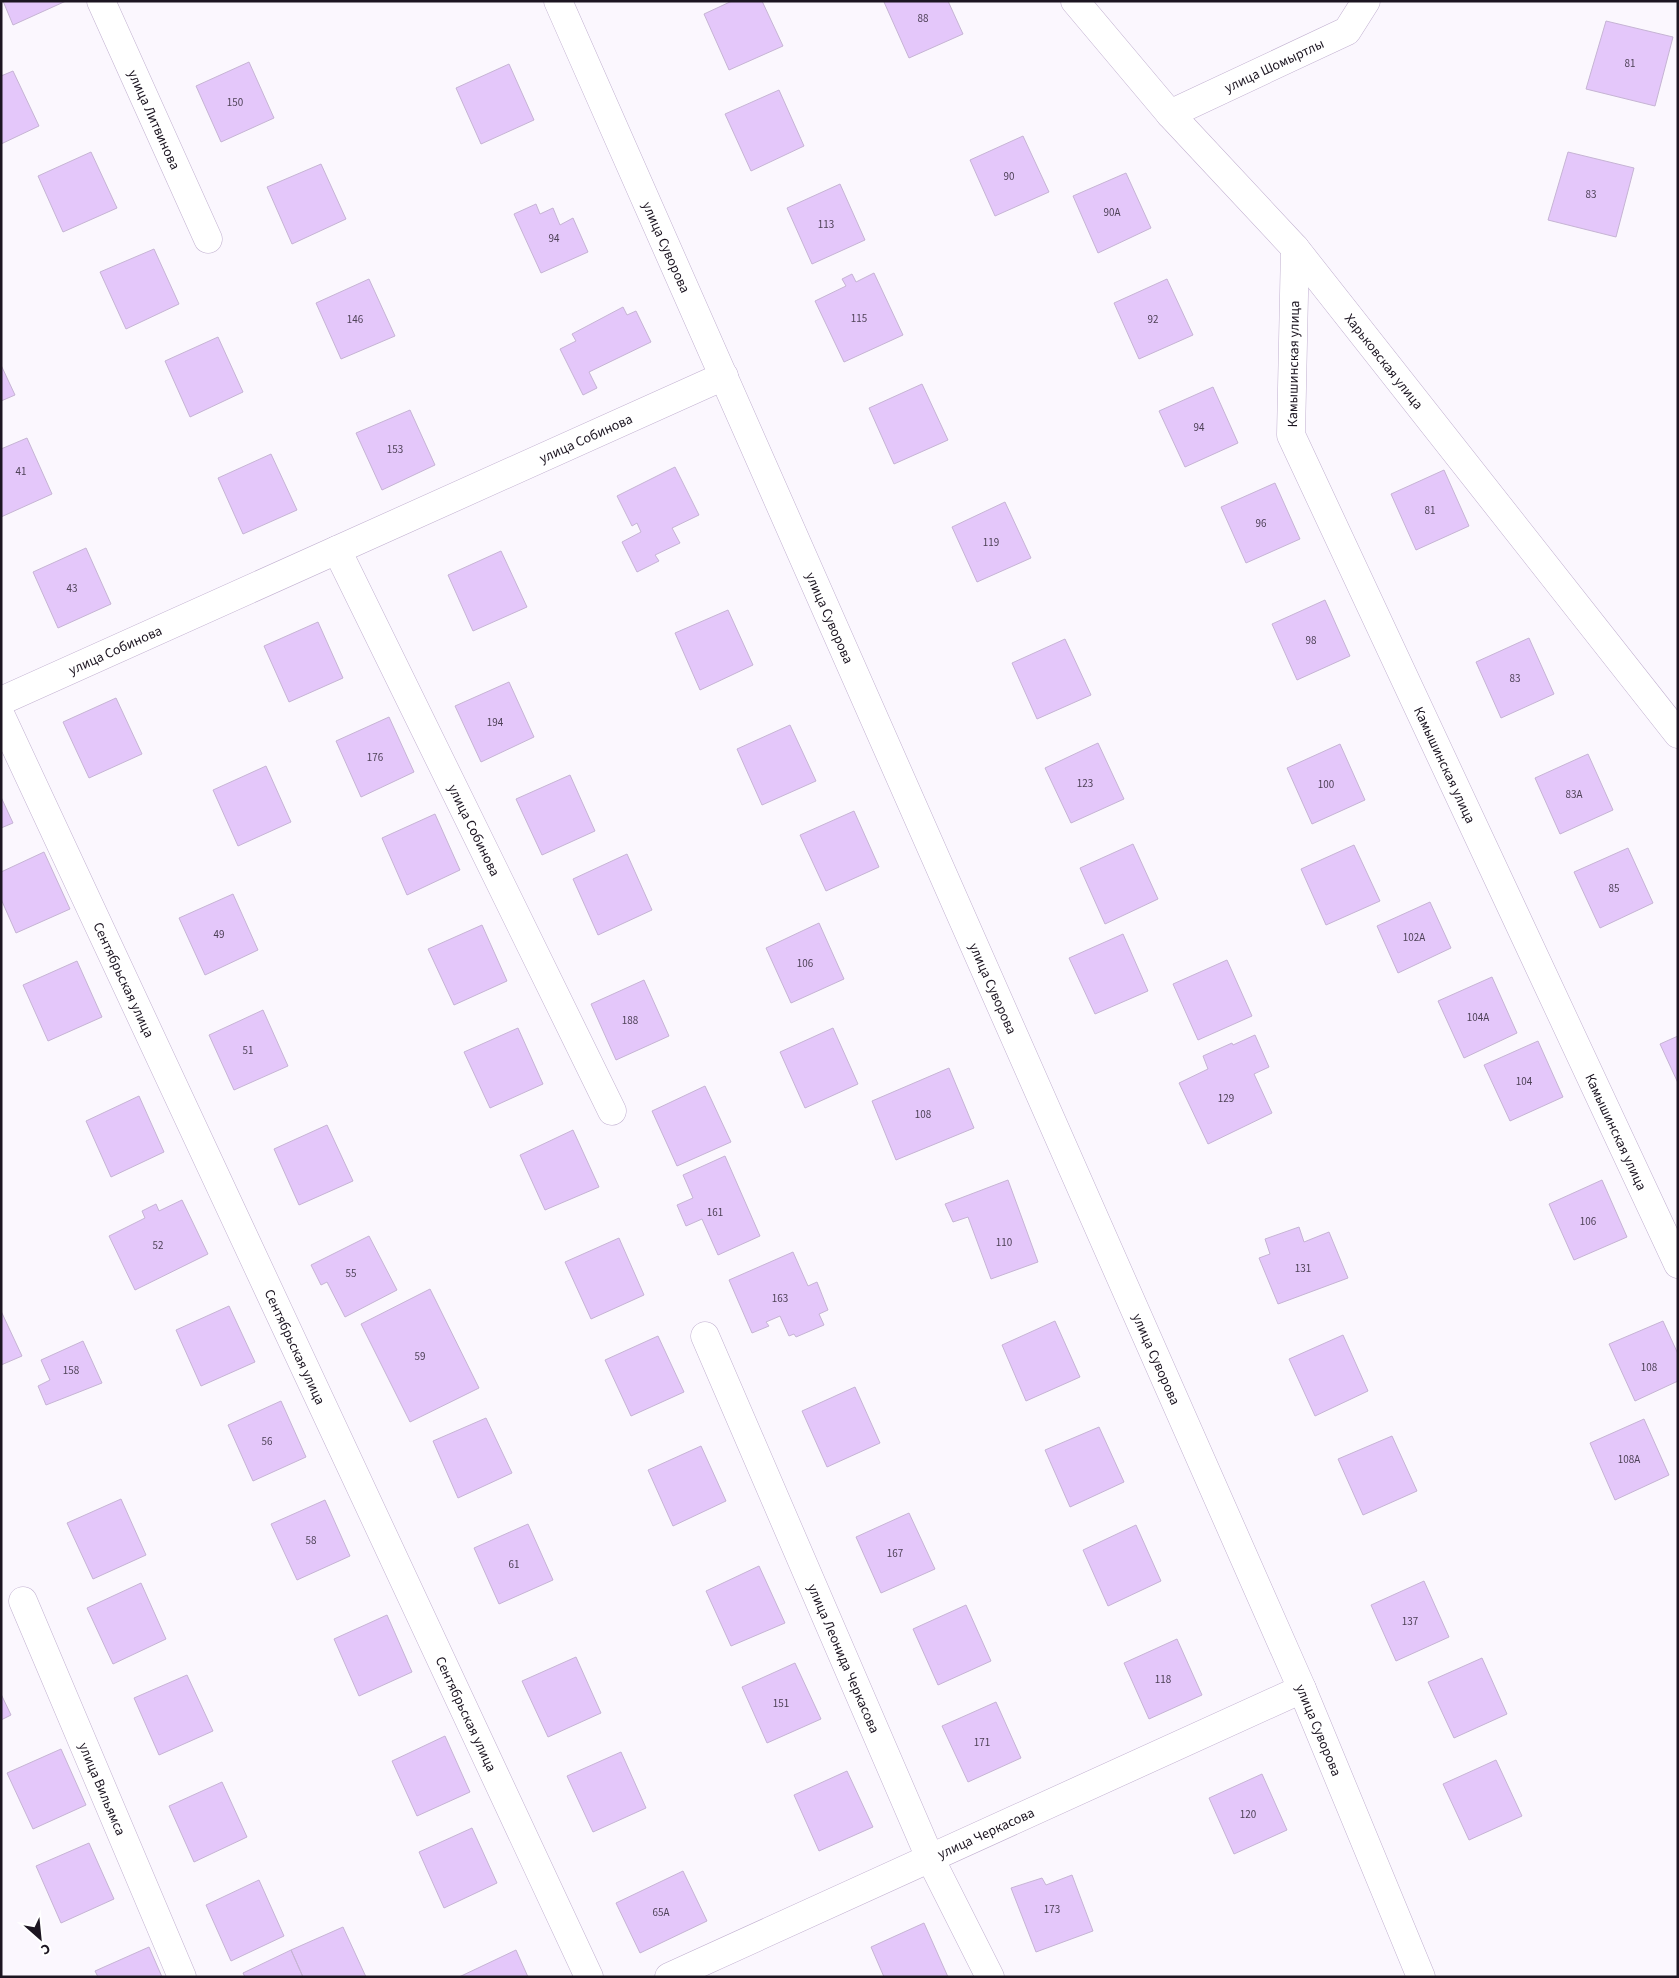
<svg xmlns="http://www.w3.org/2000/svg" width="1679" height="1978" font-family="'Source Sans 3',sans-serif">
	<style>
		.building { fill: #e4c7fa; stroke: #c6b4d4 }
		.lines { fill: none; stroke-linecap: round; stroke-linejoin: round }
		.minor-casing { stroke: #c1b0d0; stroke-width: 29 }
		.minor { stroke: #fff; stroke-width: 28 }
		.labels { text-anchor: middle; stroke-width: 4.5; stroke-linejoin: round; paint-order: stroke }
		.number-label { font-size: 11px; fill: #4e4257 }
		.street-label { font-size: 14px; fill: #1c1521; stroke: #fff }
	</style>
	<rect width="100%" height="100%" fill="#fbf7fe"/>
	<path class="building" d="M3 1H66L13 25Z
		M732 1H762L783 46 729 70 704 14Z
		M886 1H948L963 34 909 58 884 2Z
		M1606 21 1673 37 1655 106 1586 89Z
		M249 62 274 118 221 142 196 86Z
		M509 64 534 120 481 144 456 88Z
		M13 71 39 126 1 144V76Z
		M779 90 804 146 751 171 725 114Z
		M1023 136 1049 192 995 216 970 160Z
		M91 152 117 208 63 232 38 176Z
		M1568 152 1634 168 1616 237 1548 220Z
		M321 164 346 219 292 244 267 187Z
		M1126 173 1151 228 1098 253 1073 196Z
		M840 184 865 240 812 264 787 208Z
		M536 204 540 214 553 208 560 225 573 218 588 252 541 273 514 214Z
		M154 249 179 304 126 329 100 272Z
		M874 273 903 335 844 362 815 301 846 286 842 279 852 274 856 282Z
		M369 279 395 336 341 359 316 303Z
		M1167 279 1193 335 1139 359 1114 303Z
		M623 307 627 315 636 311 651 342 589 372 597 388 583 395 560 349 576 341 572 334Z
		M218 337 243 392 190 417 165 361Z
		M1 365 15 395 1 401Z
		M922 384 948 440 894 464 869 408Z
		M1213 387 1238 443 1185 467 1159 411Z
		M410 410 435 465 382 490 356 433Z
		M27 438 52 494 1 517V449Z
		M271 454 297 510 243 534 218 478Z
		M675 467 699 515 672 528 680 543 655 555 659 561 637 572 622 542 641 532 637 523 632 526 617 496Z
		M1444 470 1469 526 1416 550 1391 494Z
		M1275 483 1300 539 1246 563 1221 507Z
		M1005 502 1031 558 977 582 952 527Z
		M86 548 111 604 58 628 33 572Z
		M501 551 527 607 473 631 448 575Z
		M1325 600 1350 656 1297 680 1272 624Z
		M728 610 753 665 700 690 675 633Z
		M318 622 343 678 289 702 264 646Z
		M1529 638 1554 694 1501 718 1476 662Z
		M1065 639 1091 695 1037 719 1012 663Z
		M509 682 534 737 481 762 455 706Z
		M116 698 142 754 89 778 63 722Z
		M389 717 414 772 361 797 336 741Z
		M790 725 816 781 762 805 737 749Z
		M1098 743 1124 799 1071 823 1045 768Z
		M1340 744 1365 800 1312 824 1287 768Z
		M1588 754 1613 810 1560 834 1535 778Z
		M266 766 291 822 238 846 213 790Z
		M570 775 595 831 542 855 516 799Z
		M1 797 13 823 1 828Z
		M854 811 879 867 826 891 800 835Z
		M435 814 460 870 407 895 382 838Z
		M1133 844 1158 899 1105 924 1080 868Z
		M1354 845 1380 901 1326 925 1301 869Z
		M1628 848 1653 903 1600 928 1574 872Z
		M44 852 70 909 16 933 1 899V872Z
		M627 854 652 910 598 935 573 879Z
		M233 894 258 950 205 975 179 918Z
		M1430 902 1451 948 1398 973 1377 926Z
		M819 923 844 979 791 1003 766 948Z
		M482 925 507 981 454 1005 428 949Z
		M1123 934 1148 991 1095 1014 1069 958Z
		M1227 960 1252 1016 1198 1040 1173 984Z
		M77 961 102 1017 48 1041 23 985Z
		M1492 977 1517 1033 1464 1058 1438 1001Z
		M644 980 669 1036 616 1060 591 1004Z
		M263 1010 288 1066 234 1090 209 1035Z
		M518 1028 543 1084 490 1108 464 1052Z
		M833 1028 858 1084 805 1108 780 1052Z
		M1255 1035 1269 1067 1254 1074 1272 1113 1208 1144 1179 1083 1208 1069 1203 1056 1232 1043 1233 1045Z
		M1678 1036V1083L1660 1044Z
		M1538 1041 1563 1097 1510 1121 1484 1065Z
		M949 1068 974 1128 896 1160 872 1101Z
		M705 1086 731 1142 677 1166 652 1111Z
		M139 1096 164 1152 111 1177 86 1121Z
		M327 1125 353 1181 299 1205 274 1149Z
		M573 1130 599 1187 545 1210 520 1155Z
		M725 1156 760 1236 718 1255 702 1219 686 1226 677 1205 693 1198 683 1175Z
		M1008 1180 1038 1262 991 1279 968 1217 953 1222 945 1204Z
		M1602 1180 1627 1237 1574 1260 1549 1204Z
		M182 1200 208 1254 135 1290 109 1236 145 1218 142 1211 156 1204 159 1211Z
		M1299 1227 1304 1242 1329 1232 1348 1278 1278 1304 1259 1258 1270 1254 1265 1239Z
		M369 1236 397 1290 345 1317 327 1282 321 1285 311 1265Z
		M619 1238 644 1295 591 1319 565 1262Z
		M793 1252 808 1286 817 1282 828 1310 819 1314 824 1325 796 1337 794 1334 789 1336 780 1316 766 1322 769 1326 752 1333 729 1280Z
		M430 1289 479 1388 410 1422 361 1324Z
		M229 1306 255 1362 201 1386 176 1330Z
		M1 1311 22 1356 1 1365Z
		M1055 1321 1080 1377 1026 1401 1002 1345Z
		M1663 1321 1678 1354V1381L1635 1401 1609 1344Z
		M1343 1335 1368 1391 1315 1416 1289 1359Z
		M658 1336 684 1392 631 1416 605 1360Z
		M83 1341 102 1383 46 1405 38 1386 50 1380 41 1360Z
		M855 1387 880 1443 827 1467 802 1411Z
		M281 1401 306 1457 253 1481 228 1425Z
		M486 1418 512 1473 458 1498 433 1441Z
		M1644 1419 1669 1475 1615 1500 1590 1443Z
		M1099 1427 1124 1482 1070 1507 1045 1450Z
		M1392 1436 1417 1491 1363 1515 1338 1459Z
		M701 1446 726 1501 673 1526 648 1470Z
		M121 1499 146 1555 93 1579 67 1523Z
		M325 1500 350 1556 297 1580 271 1524Z
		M909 1513 935 1569 881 1593 856 1537Z
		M528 1524 553 1580 499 1604 474 1548Z
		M1136 1525 1161 1581 1108 1606 1083 1550Z
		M759 1566 785 1623 731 1646 706 1591Z
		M1424 1581 1449 1637 1396 1661 1371 1605Z
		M141 1583 166 1639 113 1664 87 1608Z
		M966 1605 991 1661 938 1685 913 1629Z
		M387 1615 412 1672 359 1696 334 1639Z
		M1177 1639 1202 1695 1149 1719 1124 1663Z
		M576 1657 601 1713 548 1737 522 1681Z
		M1482 1658 1507 1714 1454 1738 1428 1682Z
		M795 1663 821 1719 767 1743 742 1687Z
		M187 1675 213 1731 159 1755 134 1698Z
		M1 1694 11 1715 1 1720Z
		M996 1702 1021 1758 968 1782 942 1726Z
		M445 1736 470 1792 417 1816 392 1761Z
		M61 1749 86 1805 33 1829 7 1773Z
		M621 1752 646 1808 593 1832 567 1776Z
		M1496 1760 1522 1816 1469 1840 1443 1784Z
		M847 1771 873 1827 819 1851 794 1795Z
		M1262 1774 1287 1830 1234 1854 1209 1798Z
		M222 1782 247 1837 194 1862 169 1806Z
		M472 1828 497 1883 444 1908 419 1852Z
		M89 1843 114 1899 61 1923 36 1866Z
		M683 1871 707 1921 640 1953 616 1903Z
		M1072 1875 1093 1931 1036 1952 1011 1888 1042 1878 1046 1885Z
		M259 1880 284 1936 231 1961 206 1905Z
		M924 1923 948 1977H884L871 1947Z
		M343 1927 366 1977H303L291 1950Z
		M149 1947 162 1977H98L95 1971Z
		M291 1950 303 1977H245L243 1973Z
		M516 1950 528 1977H459Z"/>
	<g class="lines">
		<defs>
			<g id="minor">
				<path id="s1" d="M101 1 208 239"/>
				<path id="s2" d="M558 1 1302 1689 1421 1977"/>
				<path id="s3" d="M1075 1 1170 114 1295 248 1678 734"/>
				<path id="s4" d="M1170 114 1347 31 1366 1"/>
				<path id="s5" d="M1295 248 1291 435 1678 1264"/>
				<path id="s6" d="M337 550 612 1111"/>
				<path id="s7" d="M1 701 724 376"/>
				<path id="s8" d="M1 716 589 1977"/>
				<path id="s9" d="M705 1336 930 1858 990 1977"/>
				<path id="s10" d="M23 1601 182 1977"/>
				<path id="s11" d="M669 1977 1302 1689"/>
			</g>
		</defs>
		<use href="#minor" class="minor-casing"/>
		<use href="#minor" class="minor"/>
	</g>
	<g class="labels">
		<g class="number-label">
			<text x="923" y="22">88</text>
			<text x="1630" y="67">81</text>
			<text x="235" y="106">150</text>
			<text x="1009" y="180">90</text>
			<text x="1591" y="198">83</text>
			<text x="1112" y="216">90А</text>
			<text x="826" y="228">113</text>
			<text x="554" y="242">94</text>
			<text x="859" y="322">115</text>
			<text x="355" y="323">146</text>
			<text x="1153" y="323">92</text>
			<text x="1199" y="431">94</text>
			<text x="395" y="453">153</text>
			<text x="21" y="475">41</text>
			<text x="1430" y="514">81</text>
			<text x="1261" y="527">96</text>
			<text x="991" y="546">119</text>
			<text x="72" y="592">43</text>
			<text x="1311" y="644">98</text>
			<text x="1515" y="682">83</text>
			<text x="495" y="726">194</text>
			<text x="375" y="761">176</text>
			<text x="1085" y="787">123</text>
			<text x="1326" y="788">100</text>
			<text x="1574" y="798">83А</text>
			<text x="1614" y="892">85</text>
			<text x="219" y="938">49</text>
			<text x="1414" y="941">102А</text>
			<text x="805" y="967">106</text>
			<text x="1478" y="1021">104А</text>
			<text x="630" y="1024">188</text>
			<text x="248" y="1054">51</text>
			<text x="1524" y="1085">104</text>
			<text x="1226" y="1102">129</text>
			<text x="923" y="1118">108</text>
			<text x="715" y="1216">161</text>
			<text x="1588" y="1225">106</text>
			<text x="1004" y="1246">110</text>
			<text x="158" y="1249">52</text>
			<text x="1303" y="1272">131</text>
			<text x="351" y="1277">55</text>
			<text x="780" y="1302">163</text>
			<text x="420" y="1360">59</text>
			<text x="1649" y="1371">108</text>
			<text x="71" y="1374">158</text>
			<text x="267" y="1445">56</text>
			<text x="1629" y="1463">108А</text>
			<text x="311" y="1544">58</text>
			<text x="895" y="1557">167</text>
			<text x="514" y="1568">61</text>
			<text x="1410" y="1625">137</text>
			<text x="1163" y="1683">118</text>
			<text x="781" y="1707">151</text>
			<text x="982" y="1746">171</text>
			<text x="1248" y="1818">120</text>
			<text x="1052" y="1913">173</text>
			<text x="661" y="1916">65А</text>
		</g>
		<g class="street-label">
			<text dy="5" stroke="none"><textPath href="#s4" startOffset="115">улица Шомыртлы</textPath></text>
			<text dy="5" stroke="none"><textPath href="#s1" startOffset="130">улица Литвинова</textPath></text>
			<text dy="5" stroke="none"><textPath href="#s2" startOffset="269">улица Суворова</textPath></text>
			<text dy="5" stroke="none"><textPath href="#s3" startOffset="475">Харьковская улица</textPath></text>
			<text transform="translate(1293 364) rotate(-89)" y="5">Камышинская улица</text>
			<text dy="5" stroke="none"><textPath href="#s7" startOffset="641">улица Собинова</textPath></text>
			<text dy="5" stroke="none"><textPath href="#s2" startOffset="674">улица Суворова</textPath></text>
			<text dy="5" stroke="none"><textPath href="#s7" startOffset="125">улица Собинова</textPath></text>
			<text dy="5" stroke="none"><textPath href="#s5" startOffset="551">Камышинская улица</textPath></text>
			<text dy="5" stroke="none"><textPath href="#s6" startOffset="312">улица Собинова</textPath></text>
			<text dy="5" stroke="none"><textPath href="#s8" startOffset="291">Сентябрьская улица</textPath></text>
			<text dy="5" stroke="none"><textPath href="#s2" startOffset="1079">улица Суворова</textPath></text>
			<text dy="5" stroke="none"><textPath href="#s5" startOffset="956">Камышинская улица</textPath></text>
			<text dy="5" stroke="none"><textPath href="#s8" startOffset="696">Сентябрьская улица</textPath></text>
			<text dy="5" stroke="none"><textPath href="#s2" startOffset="1484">улица Суворова</textPath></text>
			<text dy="5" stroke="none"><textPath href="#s9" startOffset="351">улица Леонида Черкасова</textPath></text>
			<text dy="5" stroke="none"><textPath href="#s8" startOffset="1101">Сентябрьская улица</textPath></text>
			<text dy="5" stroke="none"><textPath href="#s2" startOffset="1889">улица Суворова</textPath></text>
			<text dy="5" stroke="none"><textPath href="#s10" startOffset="204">улица Вильямса</textPath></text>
			<text dy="5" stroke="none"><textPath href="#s11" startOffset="348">улица Черкасова</textPath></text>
		</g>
	</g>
	<rect width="1679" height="1978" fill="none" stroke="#1c1521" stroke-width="5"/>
	<g transform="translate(40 1938) rotate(153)" stroke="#ffffff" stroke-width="4" paint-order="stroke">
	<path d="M0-4L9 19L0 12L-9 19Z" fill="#1c1521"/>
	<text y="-8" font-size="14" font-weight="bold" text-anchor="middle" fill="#1c1521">С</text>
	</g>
</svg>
